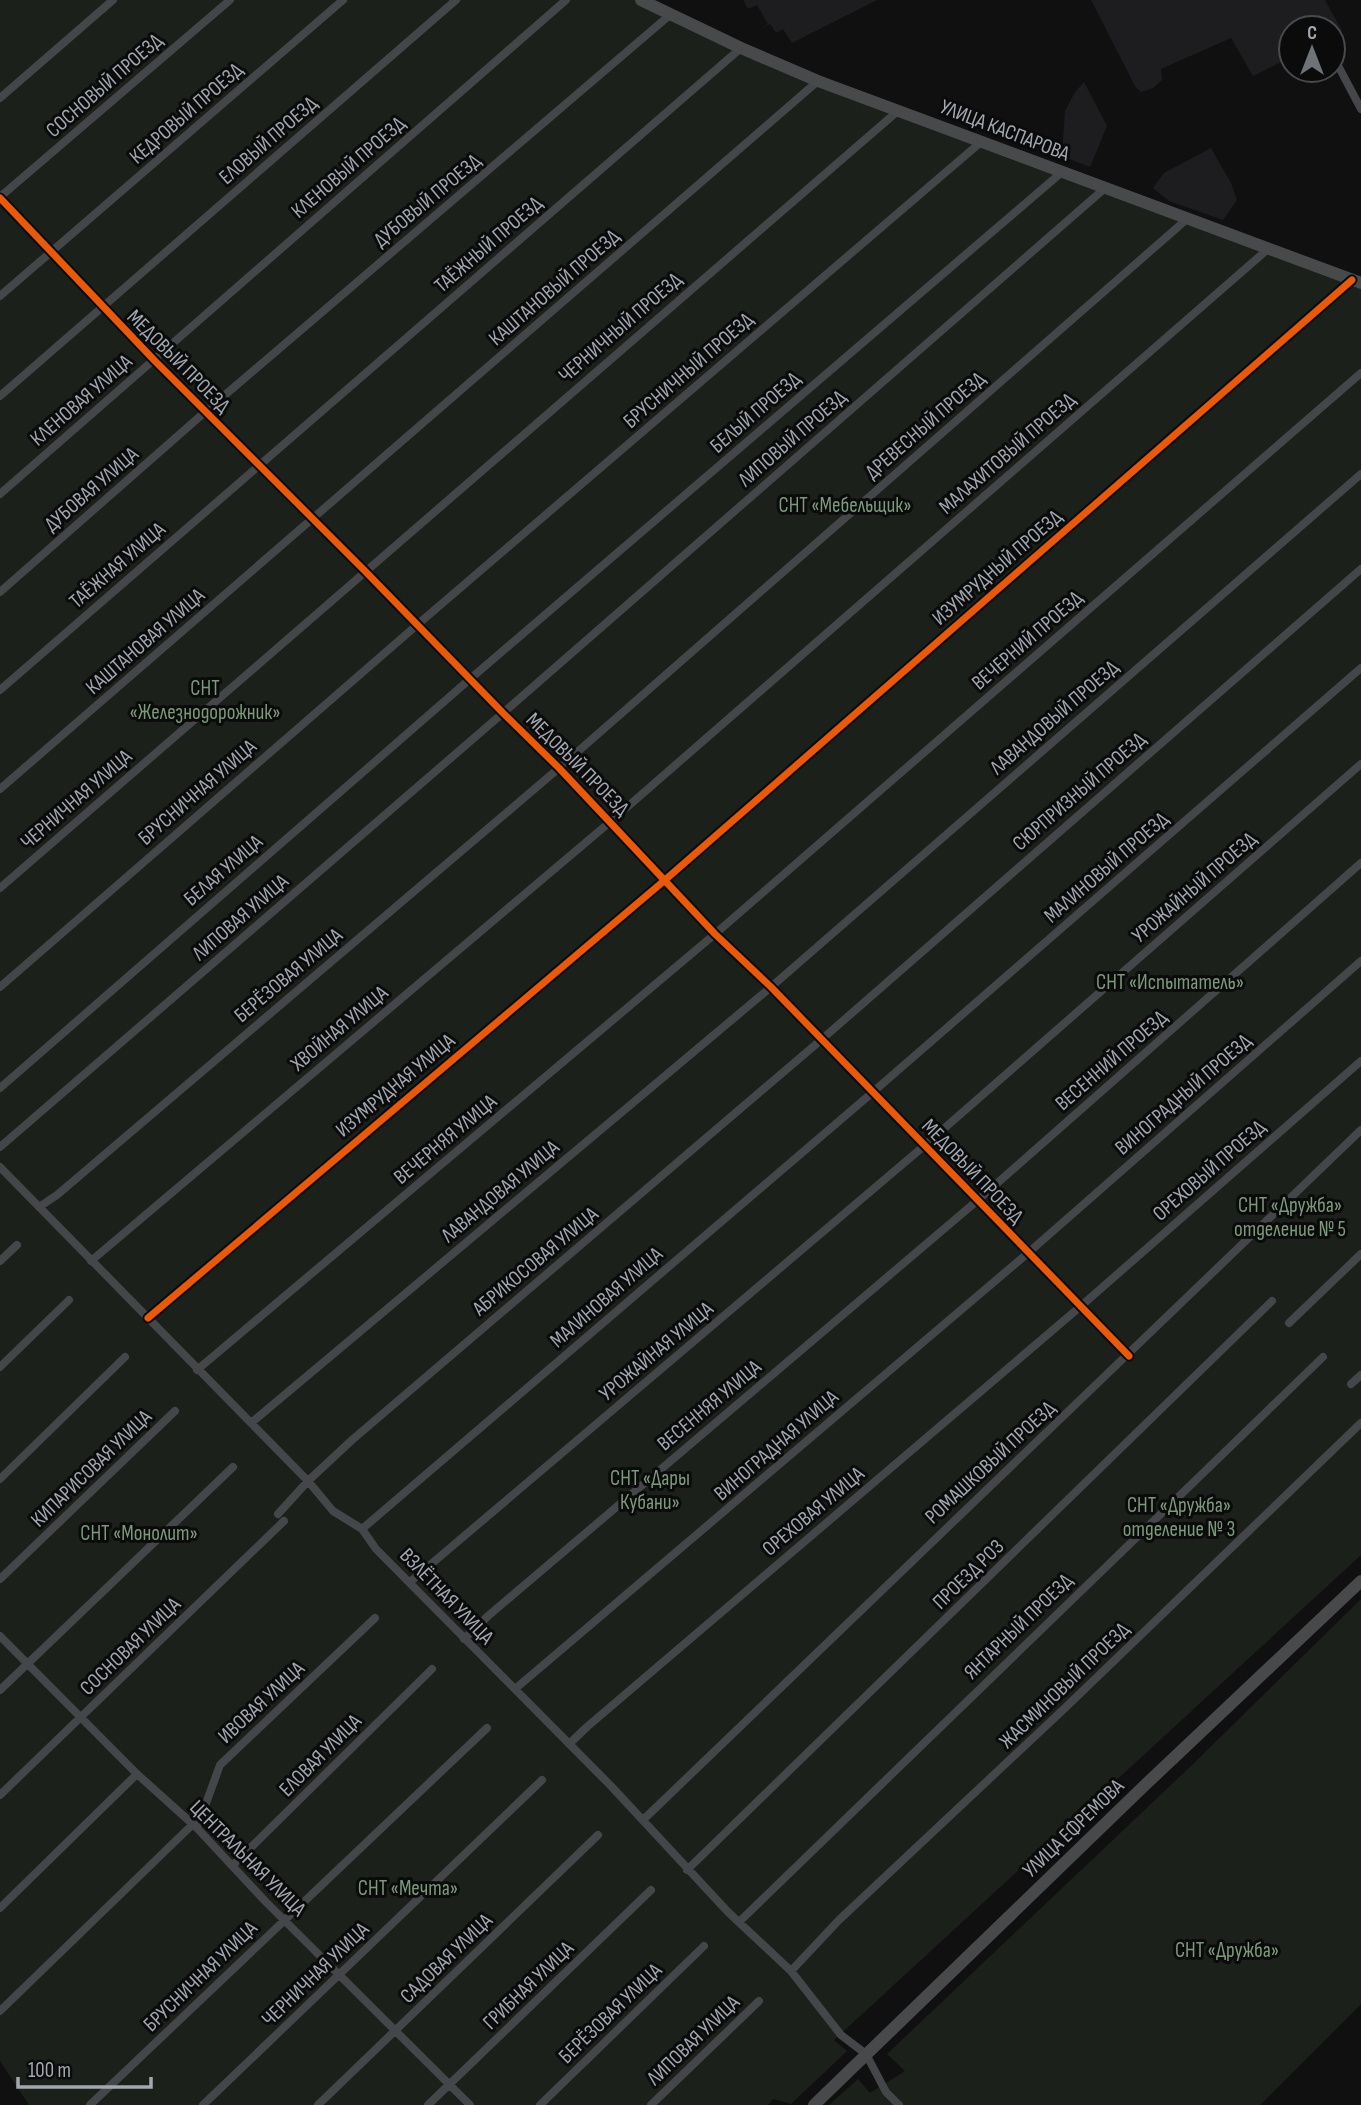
<svg xmlns="http://www.w3.org/2000/svg" width="1361" height="2105" font-family="'Sofia Sans Condensed',sans-serif">
	<style>
		.built { fill: #1d1d1f }
		.green { fill: #1b201b }
		.lines { fill: none; stroke-linecap: round; stroke-linejoin: round }
		.minor { stroke: #444649; stroke-width: 8 }
		.primary { stroke: #47494b; stroke-width: 12 }
		.cycleway-casing { stroke: #0b0b0c; stroke-width: 11 }
		.cycleway { stroke: #e8590c; stroke-width: 7 }
		.labels { text-anchor: middle; stroke-width: 6; stroke-linejoin: round; paint-order: stroke }
		.street-label { font-size: 21px; fill: #a2a8b0; stroke: #0b0b0c }
		.park-label { font-size: 21px; fill: #7d997b; stroke: #0b0b0c }
	</style>
	<rect width="100%" height="100%" fill="#101011"/>
	<path class="built" d="M743 0H877L792 43 783 29 776 33 770 24 757 31 768 24 757 5 748 9Z
		M1091 0H1325L1342 31 1333 36V28H1291V57L1253 76 1231 38 1161 69 1162 80 1153 88 1141 92 1135 86Z
		M1084 82 1107 126 1090 167 1062 156 1065 111 1075 92Z
		M1211 148 1231 183 1237 200 1223 220 1169 201 1153 188 1164 173Z"/>
	<path class="green" d="M0 0H641L741 48 1361 283V1555L834 2040 847 2051 791 2104 773 2099 768 2105H29L0 2061Z
		M1361 1599V2004L1260 2105H829L858 2079 870 2093 905 2071 887 2054 1192 1765Z"/>
	<g class="lines">
		<path class="minor" d="M1333 56 1361 109
			M0 98 113 0
			M0 197 230 0
			M0 198 154 360 365 571 503 713 559 768 715 934 771 987 1129 1356
			M0 296 343 0
			M0 396 456 0
			M0 494 566 0
			M0 592 205 412 671 14
			M0 690 741 48
			M0 789 818 81
			M0 888 899 110
			M0 987 417 625 981 142
			M0 1088 470 679 1062 172
			M0 1147 503 713 1104 189
			M0 1167 308 1481 333 1511 362 1529 376 1549 611 1786 728 1912 791 1971 841 2035 866 2054 886 2092 899 2105
			M39 1207 57 1195 559 768 1187 219
			M0 1261 17 1245
			M91 1261 610 822 1268 249
			M148 1318 665 880 1352 280
			M1289 1323 1361 1254
			M0 1367 69 1300
			M197 1370 715 934 1361 373
			M1351 1384 1361 1375
			M251 1423 771 987 1361 474
			M0 1479 125 1357
			M278 1514 308 1481 352 1440 821 1040 1361 569
			M362 1529 873 1092 1361 668
			M0 1579 175 1411
			M410 1582 924 1146 1361 764
			M0 1636 137 1774 197 1828 265 1901 470 2105
			M464 1639 488 1616 978 1200 1361 863
			M515 1689 1028 1253 1361 961
			M0 1690 233 1467
			M569 1744 588 1726 1081 1306 1361 1061
			M0 1795 284 1521
			M643 1820C882 1589 1123 1361 1361 1130
			M197 1828 220 1765 375 1618
			M233 1865 432 1669
			M687 1870 1272 1301
			M0 1908 137 1774
			M739 1922 1323 1357
			M791 1971 839 1920 1066 1707 1361 1423
			M0 2011 192 1825
			M90 2105 487 1728
			M203 2105 542 1780
			M318 2105 598 1835
			M428 2105 651 1890
			M540 2105 704 1946
			M651 2105 759 2001"/>
		<path class="primary" d="M641 0 741 48 818 81 1361 283
			M814 2105 1144 1786 1361 1581"/>
		<defs>
			<path id="cycleway" d="M0 198 154 360 365 571 503 713 559 768 715 934 771 987 1129 1356
				M148 1318 665 880 1352 280"/>
		</defs>
		<use href="#cycleway" class="cycleway-casing"/>
		<use href="#cycleway" class="cycleway"/>
	</g>
	<g class="labels">
		<g class="street-label">
			<text transform="translate(104 85) rotate(-41)" y="7">СОСНОВЫЙ ПРОЕЗД</text>
			<text transform="translate(186 113) rotate(-41)" y="7">КЕДРОВЫЙ ПРОЕЗД</text>
			<text transform="translate(1005 130) rotate(21)" y="7">УЛИЦА КАСПАРОВА</text>
			<text transform="translate(268 140) rotate(-41)" y="7">ЕЛОВЫЙ ПРОЕЗД</text>
			<text transform="translate(348 167) rotate(-41)" y="7">КЛЕНОВЫЙ ПРОЕЗД</text>
			<text transform="translate(427 200) rotate(-40)" y="7">ДУБОВЫЙ ПРОЕЗД</text>
			<text transform="translate(488 244) rotate(-41)" y="7">ТАЁЖНЫЙ ПРОЕЗД</text>
			<text transform="translate(554 287) rotate(-41)" y="7">КАШТАНОВЫЙ ПРОЕЗД</text>
			<text transform="translate(620 327) rotate(-41)" y="7">ЧЕРНИЧНЫЙ ПРОЕЗД</text>
			<text transform="translate(179 361) rotate(45)" y="7">МЕДОВЫЙ ПРОЕЗД</text>
			<text transform="translate(688 370) rotate(-41)" y="7">БРУСНИЧНЫЙ ПРОЕЗД</text>
			<text transform="translate(81 400) rotate(-41)" y="7">КЛЕНОВАЯ УЛИЦА</text>
			<text transform="translate(755 412) rotate(-41)" y="7">БЕЛЫЙ ПРОЕЗД</text>
			<text transform="translate(925 425) rotate(-41)" y="7">ДРЕВЕСНЫЙ ПРОЕЗД</text>
			<text transform="translate(792 438) rotate(-41)" y="7">ЛИПОВЫЙ ПРОЕЗД</text>
			<text transform="translate(1007 453) rotate(-41)" y="7">МАЛАХИТОВЫЙ ПРОЕЗД</text>
			<text transform="translate(91 489) rotate(-41)" y="7">ДУБОВАЯ УЛИЦА</text>
			<text transform="translate(117 565) rotate(-41)" y="7">ТАЁЖНАЯ УЛИЦА</text>
			<text transform="translate(997 567) rotate(-41)" y="7">ИЗУМРУДНЫЙ ПРОЕЗД</text>
			<text transform="translate(1027 640) rotate(-41)" y="7">ВЕЧЕРНИЙ ПРОЕЗД</text>
			<text transform="translate(145 641) rotate(-41)" y="7">КАШТАНОВАЯ УЛИЦА</text>
			<text transform="translate(1054 717) rotate(-41)" y="7">ЛАВАНДОВЫЙ ПРОЕЗД</text>
			<text transform="translate(578 764) rotate(45)" y="7">МЕДОВЫЙ ПРОЕЗД</text>
			<text transform="translate(1079 791) rotate(-41)" y="7">СЮРПРИЗНЫЙ ПРОЕЗД</text>
			<text transform="translate(197 792) rotate(-41)" y="7">БРУСНИЧНАЯ УЛИЦА</text>
			<text transform="translate(76 799) rotate(-41)" y="7">ЧЕРНИЧНАЯ УЛИЦА</text>
			<text transform="translate(1106 867) rotate(-41)" y="7">МАЛИНОВЫЙ ПРОЕЗД</text>
			<text transform="translate(223 870) rotate(-41)" y="7">БЕЛАЯ УЛИЦА</text>
			<text transform="translate(1194 887) rotate(-41)" y="7">УРОЖАЙНЫЙ ПРОЕЗД</text>
			<text transform="translate(240 917) rotate(-41)" y="7">ЛИПОВАЯ УЛИЦА</text>
			<text transform="translate(288 975) rotate(-40)" y="7">БЕРЁЗОВАЯ УЛИЦА</text>
			<text transform="translate(339 1028) rotate(-40)" y="7">ХВОЙНАЯ УЛИЦА</text>
			<text transform="translate(1111 1060) rotate(-41)" y="7">ВЕСЕННИЙ ПРОЕЗД</text>
			<text transform="translate(395 1085) rotate(-40)" y="7">ИЗУМРУДНАЯ УЛИЦА</text>
			<text transform="translate(1183 1094) rotate(-41)" y="7">ВИНОГРАДНЫЙ ПРОЕЗД</text>
			<text transform="translate(445 1139) rotate(-40)" y="7">ВЕЧЕРНЯЯ УЛИЦА</text>
			<text transform="translate(1209 1170) rotate(-41)" y="7">ОРЕХОВЫЙ ПРОЕЗД</text>
			<text transform="translate(973 1171) rotate(46)" y="7">МЕДОВЫЙ ПРОЕЗД</text>
			<text transform="translate(500 1191) rotate(-40)" y="7">ЛАВАНДОВАЯ УЛИЦА</text>
			<text transform="translate(535 1261) rotate(-40)" y="7">АБРИКОСОВАЯ УЛИЦА</text>
			<text transform="translate(606 1297) rotate(-41)" y="7">МАЛИНОВАЯ УЛИЦА</text>
			<text transform="translate(656 1351) rotate(-40)" y="7">УРОЖАЙНАЯ УЛИЦА</text>
			<text transform="translate(709 1405) rotate(-40)" y="7">ВЕСЕННЯЯ УЛИЦА</text>
			<text transform="translate(776 1445) rotate(-41)" y="7">ВИНОГРАДНАЯ УЛИЦА</text>
			<text transform="translate(990 1462) rotate(-43)" y="7">РОМАШКОВЫЙ ПРОЕЗД</text>
			<text transform="translate(91 1468) rotate(-44)" y="7">КИПАРИСОВАЯ УЛИЦА</text>
			<text transform="translate(813 1511) rotate(-40)" y="7">ОРЕХОВАЯ УЛИЦА</text>
			<text transform="translate(968 1574) rotate(-44)" y="7">ПРОЕЗД РОЗ</text>
			<text transform="translate(447 1596) rotate(46)" y="7">ВЗЛЁТНАЯ УЛИЦА</text>
			<text transform="translate(1018 1626) rotate(-44)" y="7">ЯНТАРНЫЙ ПРОЕЗД</text>
			<text transform="translate(130 1646) rotate(-44)" y="7">СОСНОВАЯ УЛИЦА</text>
			<text transform="translate(1064 1685) rotate(-44)" y="7">ЖАСМИНОВЫЙ ПРОЕЗД</text>
			<text transform="translate(261 1702) rotate(-43)" y="7">ИВОВАЯ УЛИЦА</text>
			<text transform="translate(320 1755) rotate(-45)" y="7">ЕЛОВАЯ УЛИЦА</text>
			<text transform="translate(1073 1828) rotate(-44)" y="7">УЛИЦА ЕФРЕМОВА</text>
			<text transform="translate(248 1858) rotate(45)" y="7">ЦЕНТРАЛЬНАЯ УЛИЦА</text>
			<text transform="translate(446 1958) rotate(-44)" y="7">САДОВАЯ УЛИЦА</text>
			<text transform="translate(315 1974) rotate(-44)" y="7">ЧЕРНИЧНАЯ УЛИЦА</text>
			<text transform="translate(200 1976) rotate(-44)" y="7">БРУСНИЧНАЯ УЛИЦА</text>
			<text transform="translate(528 1985) rotate(-44)" y="7">ГРИБНАЯ УЛИЦА</text>
			<text transform="translate(610 2013) rotate(-44)" y="7">БЕРЁЗОВАЯ УЛИЦА</text>
			<text transform="translate(693 2040) rotate(-44)" y="7">ЛИПОВАЯ УЛИЦА</text>
		</g>
		<g class="park-label">
			<text x="845" y="512">СНТ «Мебельщик»</text>
			<text x="205" y="695">СНТ<tspan x="205" dy="24">«Железнодорожник»</tspan></text>
			<text x="1170" y="989">СНТ «Испытатель»</text>
			<text x="1290" y="1212">СНТ «Дружба»<tspan x="1290" dy="24">отделение № 5</tspan></text>
			<text x="650" y="1485">СНТ «Дары<tspan x="650" dy="24">Кубани»</tspan></text>
			<text x="1179" y="1512">СНТ «Дружба»<tspan x="1179" dy="24">отделение № 3</tspan></text>
			<text x="139" y="1540">СНТ «Монолит»</text>
			<text x="408" y="1895">СНТ «Мечта»</text>
			<text x="1227" y="1957">СНТ «Дружба»</text>
		</g>
	</g>
	<g transform="translate(1312 49)"><circle r="33" fill="#0b0b0c" stroke="#474a4e" stroke-width="2"/>
	<path d="M0-5L12 26L0 18L-12 26Z" fill="#6f7378"/>
	<text y="-10" font-size="19" font-weight="bold" text-anchor="middle" fill="#a2a8b0">С</text>
	</g>
	<path d="M18 2077v10h133v-10" fill="none" stroke="#a2a8b0" stroke-width="3.5"/>
	<text x="28" y="2077" font-size="21" fill="#a2a8b0" stroke="#0b0b0c" stroke-width="5" paint-order="stroke">100 m</text>
</svg>
